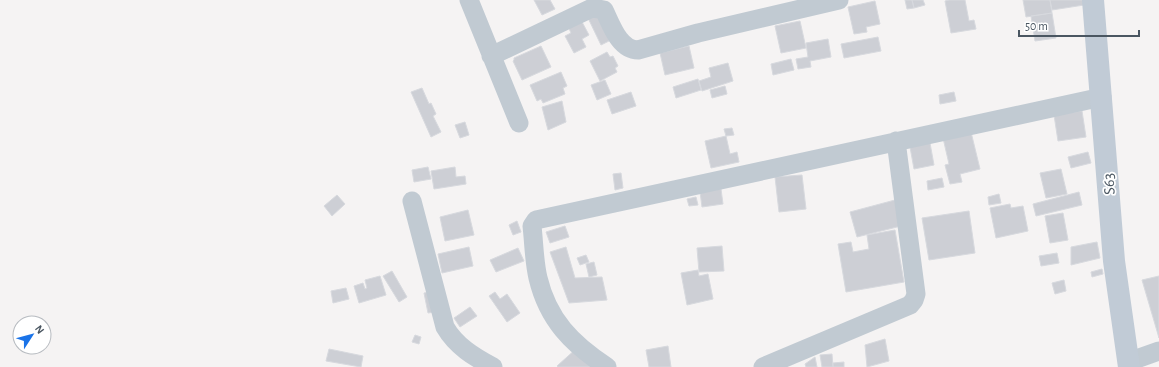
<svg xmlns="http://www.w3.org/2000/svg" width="1159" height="367" font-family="'Alegreya Sans',sans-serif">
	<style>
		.building { fill: #cdcfd5; stroke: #d7d9de }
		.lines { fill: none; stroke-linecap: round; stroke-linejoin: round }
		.minor { stroke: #c1cad2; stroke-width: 19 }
		.secondary { stroke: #c1cbd6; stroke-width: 22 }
		.labels { text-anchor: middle; stroke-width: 3.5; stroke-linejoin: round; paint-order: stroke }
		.street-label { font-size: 16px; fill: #4a5661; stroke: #fff }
	</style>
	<rect width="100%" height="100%" fill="#f5f3f3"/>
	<path class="building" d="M534 0H550L555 9 542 15Z
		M905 0H912L914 8 907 9Z
		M912 0H923L925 5 914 8Z
		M949 0H965L969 21 974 20 976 29 951 33 945 1Z
		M1023 0H1050L1052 13 1026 17Z
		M1050 0H1083L1084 5 1052 10Z
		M875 1 880 24 866 27 867 32 854 34 848 7Z
		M603 10 609 41 601 45 588 18Z
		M1052 13 1056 38 1035 41 1031 16Z
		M581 20 589 35 582 39 586 47 574 53 565 36 571 33 568 26Z
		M800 21 806 48 781 53 775 26Z
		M878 37 881 51 844 58 841 44Z
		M828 39 831 57 810 61 811 67 798 69 796 59 808 57 806 43Z
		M541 46 551 67 522 80 513 61 514 60V58Z
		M689 46 694 68 665 75 660 53Z
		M607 52 610 57 613 56 618 66 615 68 617 72 600 81 590 61Z
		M791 59 794 70 773 75 771 64Z
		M728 63 733 81 702 91 699 81 711 77 709 68Z
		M561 72 567 86 563 88 565 94 543 103 541 99 537 101 530 85Z
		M698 79 701 90 676 98 673 87Z
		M605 80 611 94 597 100 591 85Z
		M725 86 727 94 712 98 710 90Z
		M422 88 429 104 431 103 436 114 433 116 441 132 431 137 411 92Z
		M631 92 636 106 612 114 607 100Z
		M954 92 956 101 940 104 939 95Z
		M562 101 566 122 548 130 542 107Z
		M1082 111 1086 137 1058 141 1054 115Z
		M465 122 469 135 460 138 455 125Z
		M732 128 734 135 726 136 724 129Z
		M971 132 980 169 960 174 962 182 950 184 945 165 949 164 943 138Z
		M726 136 730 154 737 152 739 162 711 168 705 141Z
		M930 143 934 165 914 169 910 147Z
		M1088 152 1091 163 1071 168 1068 157Z
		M428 167 431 179 414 182 412 170Z
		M455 167 456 177 465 176 466 184 434 189 431 171Z
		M1061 169 1067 194 1046 198 1040 173Z
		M621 173 623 188 615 190 613 174Z
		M802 175 806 209 779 212 775 177Z
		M942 178 944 187 928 190 927 181Z
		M721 189 723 204 702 207 700 192Z
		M1079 192 1082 205 1036 216 1033 204Z
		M999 194 1001 203 989 205 988 197Z
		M337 195 345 204 332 216 324 206Z
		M696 197 698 205 689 206 687 199Z
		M895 200 901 226 857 237 850 212Z
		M1010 204 1011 208 1023 206 1028 231 996 238 990 208Z
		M468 210 474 235 445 241 440 217Z
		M969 211 975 253 929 260 922 218Z
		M1063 213 1068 240 1050 243 1045 216Z
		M517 221 521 232 513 235 509 225Z
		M565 226 569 237 550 243 546 232Z
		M895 230 904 282 846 292 838 244 851 242 853 252 869 249 867 235Z
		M1097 242 1100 258 1071 265V247Z
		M722 246 724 271 699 272 697 248Z
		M469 247 473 266 442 273 438 254Z
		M566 247 575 278 602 277 607 300 569 303 550 252Z
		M518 248 524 261 496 272 490 260Z
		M1057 253 1059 263 1041 266 1039 256Z
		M586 255 589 262 580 265 577 258Z
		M594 262 597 275 589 277 586 264Z
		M1102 269 1103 274 1092 277 1091 272Z
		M698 270 699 276 708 274 713 299 687 305 681 273Z
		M392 271 407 297 399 302 383 276Z
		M380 276 386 295 359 303 354 286 363 283 365 289 367 288 365 280Z
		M1159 276V338L1142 280Z
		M1064 280 1066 291 1055 294 1052 283Z
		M346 288 349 299 333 303 331 291Z
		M431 292 435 312 428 313 424 293Z
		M495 292 500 299 507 294 520 313 507 322 489 296Z
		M470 307 477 316 460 327 454 318Z
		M415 335 421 337 419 344 412 342Z
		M885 339 889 361 867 367 865 345Z
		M668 346 671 367H649L646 350Z
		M577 348 595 367H558L557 366Z
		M329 349 363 356 361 367 326 361Z
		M832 354 833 367H822L820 355Z
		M815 357 817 367H806L805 364Z
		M844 362V367H833V363Z"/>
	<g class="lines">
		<path class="minor" d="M469 0 519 123
			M491 56 592 8 604 10C611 24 619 50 638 50L698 33 839 0
			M412 201 445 327C456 346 474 357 493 367
			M1128 362 1159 351
			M607 367C572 344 548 320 538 278 534 261 534 243 532 226L536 220 1102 97
			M763 367 910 305 914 300 916 294 896 141"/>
		<path class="secondary" d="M1093 0 1114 261 1129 367"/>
	</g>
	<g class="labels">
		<g class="street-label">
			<text transform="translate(1108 184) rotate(-94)" y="6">S63</text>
		</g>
	</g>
	<g transform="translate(32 335) rotate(54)"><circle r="19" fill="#ffffff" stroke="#b7bbc0"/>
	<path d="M0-3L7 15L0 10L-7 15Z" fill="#1a73e8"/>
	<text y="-6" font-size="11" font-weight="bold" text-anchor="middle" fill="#4a5661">N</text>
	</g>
	<path d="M1019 30v6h120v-6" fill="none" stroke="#4a5661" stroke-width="2"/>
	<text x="1025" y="30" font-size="12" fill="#4a5661" stroke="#ffffff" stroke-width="3" paint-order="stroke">50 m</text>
</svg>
